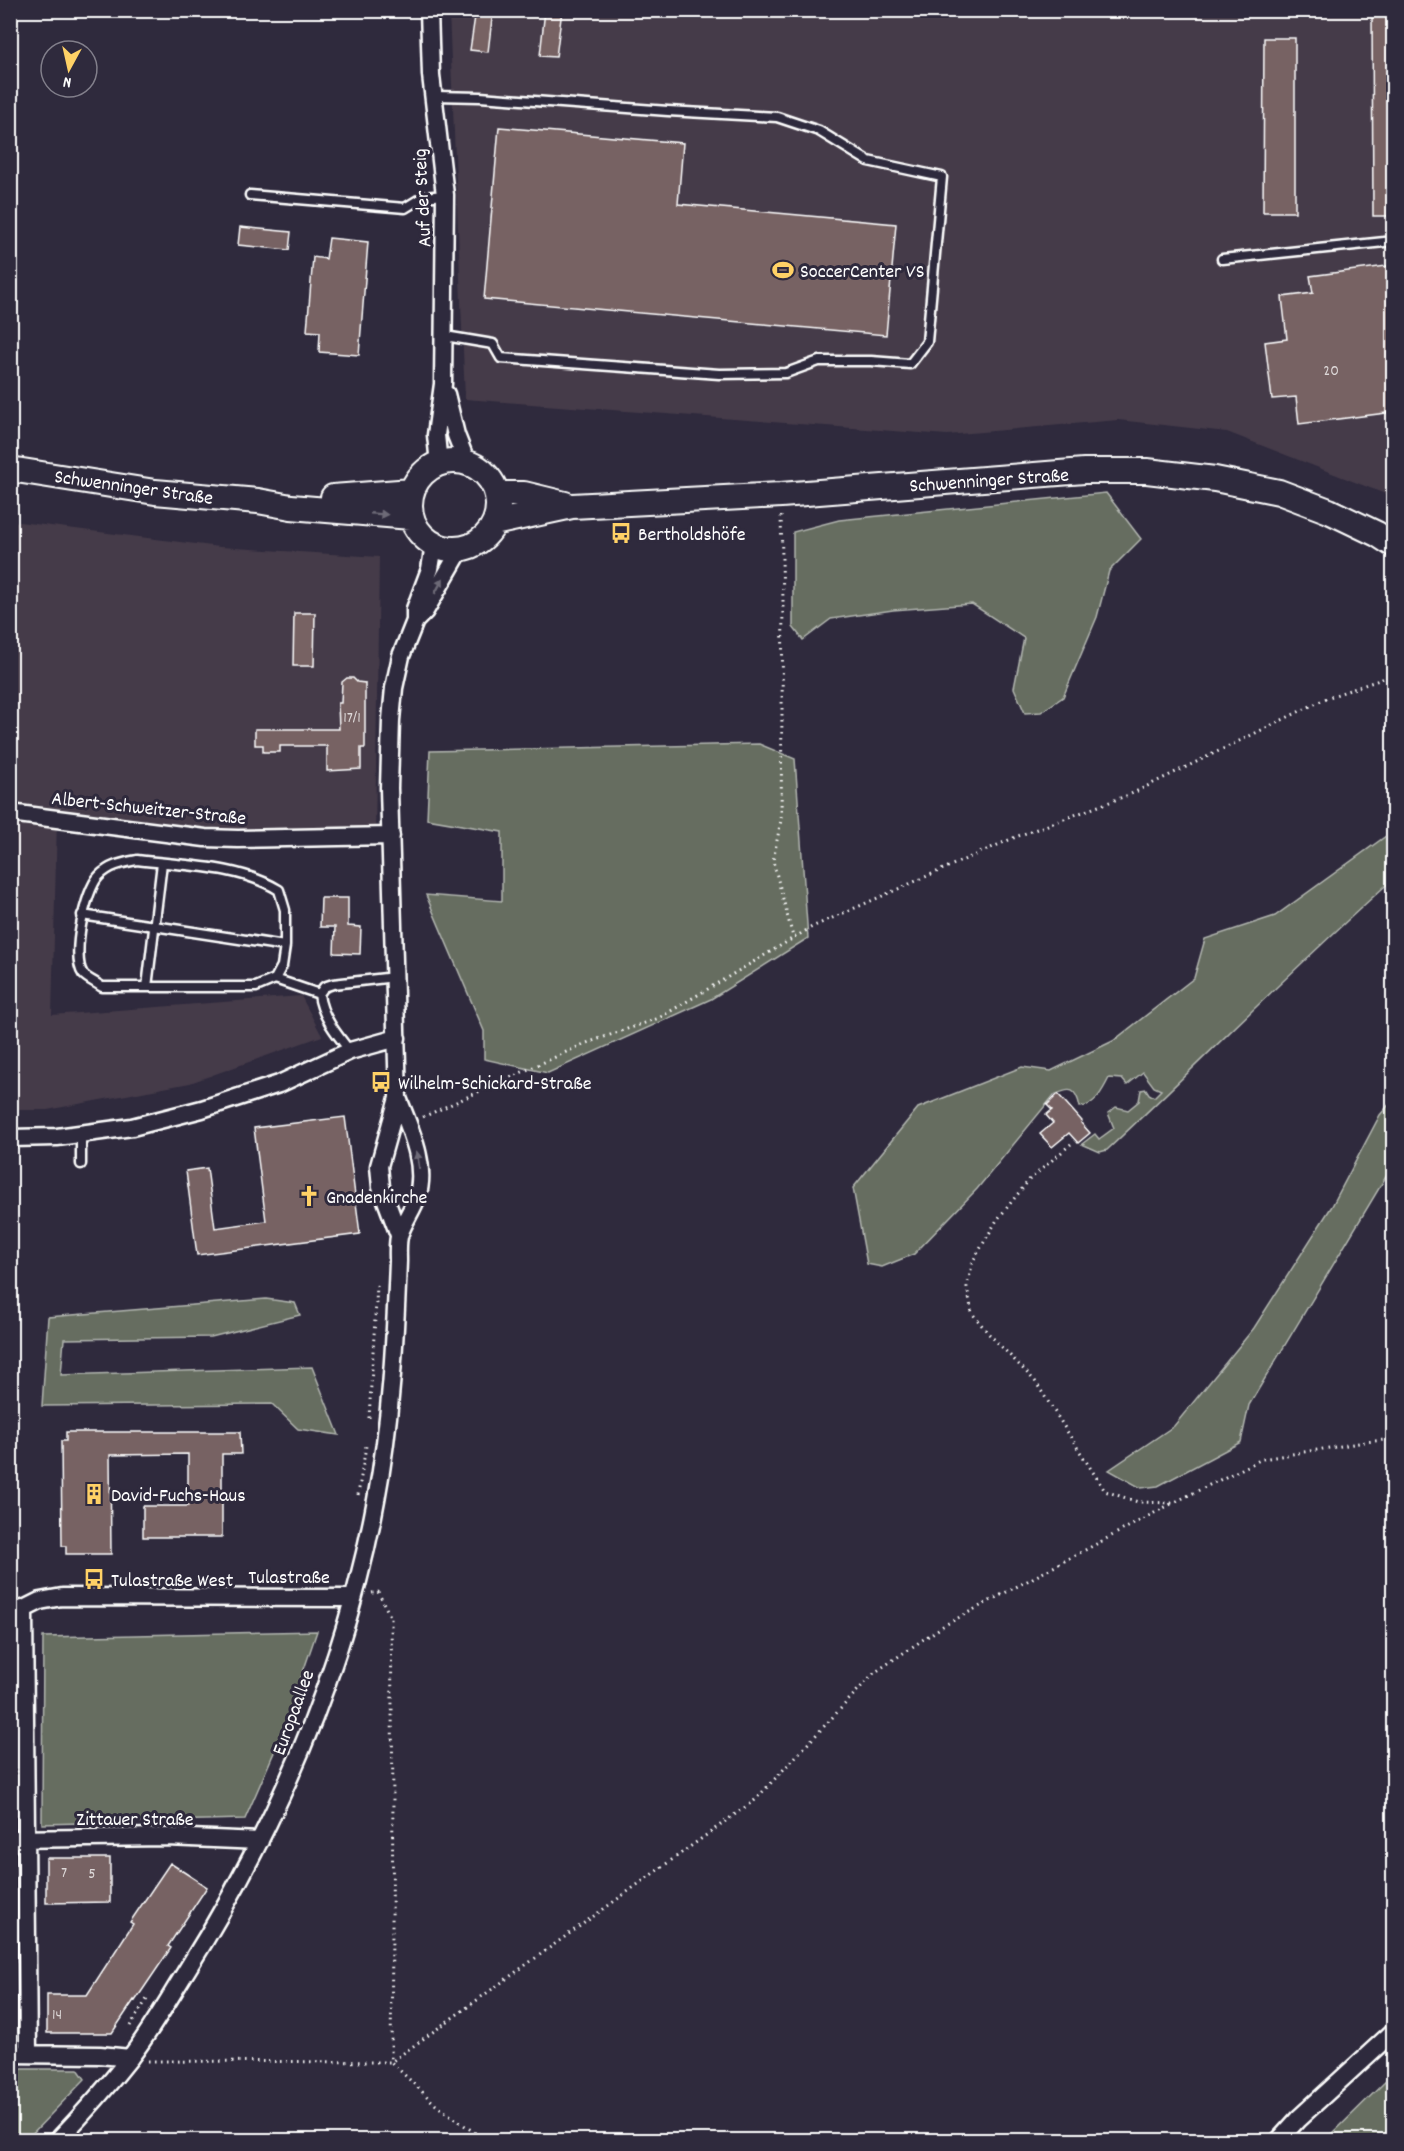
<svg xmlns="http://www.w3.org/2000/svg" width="1404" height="2151" font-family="Dekko,sans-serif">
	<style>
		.built { fill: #453b49 }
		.green { fill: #666d60; stroke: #b2b6b0; stroke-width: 1.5 }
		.building { fill: #776264; stroke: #fff; stroke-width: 1.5 }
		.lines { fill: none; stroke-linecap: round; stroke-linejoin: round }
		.service-casing { stroke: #fff; stroke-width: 13 }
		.minor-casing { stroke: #fff; stroke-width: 21 }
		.secondary-casing { stroke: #fff; stroke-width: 28 }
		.path { stroke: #fff; stroke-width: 3; stroke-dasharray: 1.5 4.5; stroke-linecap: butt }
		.service { stroke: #2f2a3d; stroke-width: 8 }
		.minor { stroke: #2f2a3d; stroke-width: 16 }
		.secondary { stroke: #2f2a3d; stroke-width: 24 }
		.oneway { fill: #6d6a77 }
		.labels { text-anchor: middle; stroke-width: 6; stroke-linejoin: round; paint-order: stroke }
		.number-label { font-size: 16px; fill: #ddd8d8 }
		.street-label { font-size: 20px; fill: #fff; stroke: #2f2a3d }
		.poi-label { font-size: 20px; fill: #fff; stroke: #2f2a3d; text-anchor: start }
	</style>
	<rect width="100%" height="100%" fill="#2f2a3d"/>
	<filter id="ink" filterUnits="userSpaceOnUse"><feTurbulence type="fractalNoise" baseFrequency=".0167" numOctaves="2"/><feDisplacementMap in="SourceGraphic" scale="12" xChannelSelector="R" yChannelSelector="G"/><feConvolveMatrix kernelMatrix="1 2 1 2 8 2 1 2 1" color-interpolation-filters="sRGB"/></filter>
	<g filter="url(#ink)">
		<path class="built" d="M449 11H1393V497L1227 432 1118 420 947 435 465 399Z
			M11 521 220 547 379 557 375 837 238 839 57 819 52 1015 301 996 322 1036 190 1083 47 1110H11Z"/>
		<path class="green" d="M1106 493 1141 539 1109 571 1097 617 1063 697 1041 712 1025 713 1014 688 1024 638 972 604 893 610 831 619 803 640 793 627V532L839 520Z
			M759 744 795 759 808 938 711 999 548 1073 484 1059V1031L426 895 502 901V832L427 819 430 751Z
			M1393 831V879C1295 966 1203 1060 1107 1150L1100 1152 1082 1144 1095 1134 1099 1139 1114 1128 1108 1113 1116 1107 1128 1110 1139 1101 1141 1090 1146 1089 1149 1094 1154 1097 1161 1090 1154 1087 1143 1072 1127 1085 1122 1079 1109 1078C1103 1090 1095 1106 1080 1107 1076 1088 1071 1087 1054 1095L977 1189 914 1254 882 1267 867 1264 853 1188 918 1108 1022 1067 1051 1071 1113 1041 1194 978 1205 939 1275 916Z
			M1393 1100V1165L1249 1405 1241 1442 1158 1486 1141 1488 1109 1470 1174 1426 1254 1328 1332 1206 1380 1115Z
			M266 1299 295 1303 300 1315 211 1337 64 1339 61 1375 312 1367 339 1435 298 1429 272 1404 42 1406 48 1317Z
			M317 1631 282 1734 245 1819 42 1824 43 1637Z
			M11 2069H78L85 2079 26 2140H11Z
			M1393 2074V2140H1326Z"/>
		<path class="building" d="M476 10H493L488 52 470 50Z
			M545 10H562L556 57 540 56Z
			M1372 10H1394V216H1373Z
			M1264 38H1295V212H1263Z
			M499 127 683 143 678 204 896 224 886 335 484 299Z
			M240 227 291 232 289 250 238 245Z
			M329 238 368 242 359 355 319 352 320 332 307 331 313 257 326 259Z
			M1394 265V412L1299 424 1296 397 1272 399 1265 342 1287 339 1282 297 1313 293 1310 276Z
			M294 613H315L314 666H293Z
			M347 678H353L357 682 365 683V748H361V769L327 771V746H280V752H263V745H255V729H339L338 703H341L342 682Z
			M321 898H348V926L361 927 360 954 334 953 335 927H320Z
			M1058 1094 1082 1121 1081 1123 1090 1133 1078 1143 1069 1133 1052 1147 1040 1134 1053 1123 1046 1115 1052 1110 1047 1105Z
			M345 1117 360 1234 197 1255 186 1171 207 1168 215 1228 266 1221 254 1128Z
			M66 1432H240L241 1454H222V1537H143V1506H188V1454L110 1455 111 1554H66V1546H62L61 1441H66Z
			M46 1858H110V1902L46 1903Z
			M170 1863 207 1887 168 1946 171 1948 135 2001 134 2000 112 2033H47V1995H87L133 1924 130 1922Z"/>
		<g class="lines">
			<defs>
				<path id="service" d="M435 96 480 97 668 111 777 117 819 131 868 161 942 177 927 342 910 364 871 361H819L786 373 719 374 501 358 493 344 445 336
					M250 195 405 208 423 197 445 195
					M1222 259 1394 241
					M137 860C184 866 238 865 279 890L285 910V946L282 966 275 979 256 987H102C97 983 87 979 83 974 71 957 85 890 99 876 110 865 122 863 137 860Z
					M82 915 285 946
					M275 979 319 994
					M147 987 162 863
					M350 1051C337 1035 321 1015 319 994L324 987 333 984 395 977
					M81 1134V1164"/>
				<path id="minor" d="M429 10 431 75 445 195 443 384 436 435 439 464
					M446 394 456 435 467 463
					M416 620 425 611 461 549
					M10 813 205 838 238 839 391 836
					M10 1138 57 1137 132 1127 202 1109 279 1084 350 1051 397 1038
					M399 1235 381 1187 379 1166 398 1098 389 788 391 720 394 688 401 656 415 621V609L430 569 434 545
					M24 1609 28 2054
					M10 1610 24 1609 40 1601 62 1597 353 1598
					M10 1839 167 1837 260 1841
					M10 2054 100 2055 130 2058
					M58 2140C83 2114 107 2087 129 2059 150 2032 167 2002 185 1973 276 1828 345 1668 376 1500 391 1421 395 1341 398 1261 398 1252 397 1241 400 1233 404 1221 413 1209 417 1197 428 1165 409 1127 398 1098
					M1279 2140 1298 2119 1394 2031"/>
				<path id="secondary" d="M410 505a44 44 0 1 1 88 0a44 44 0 1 1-88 0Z
					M10 469 155 492 258 501 291 507 411 517
					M497 494H524L565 504
					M333 497 412 491
					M494 523 572 506 781 495 1084 471H1147L1215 479 1279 492 1329 511 1377 534 1394 545"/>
			</defs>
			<use href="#service" class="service-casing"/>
			<use href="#minor" class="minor-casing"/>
			<use href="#secondary" class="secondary-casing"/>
			<path class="path" d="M781 516 783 601 781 820 773 861 793 937
				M423 1117 584 1044 659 1018 812 927 1018 836 1131 794 1329 697 1394 675
				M1071 1144 1029 1180 997 1220 973 1261 967 1287 972 1313 988 1333 1035 1381 1105 1491 1138 1502 1173 1503 1262 1459 1365 1442 1394 1439
				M369 1418 377 1286 380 1282
				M358 1495 366 1446
				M372 1593 378 1592 391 1618 393 1799 391 2062 436 2105 485 2140
				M130 2026 149 1996
				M148 2061 391 2062 755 1800 874 1673 943 1626 1173 1503
				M35 2140 42 2133"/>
			<use href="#service" class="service"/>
			<use href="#minor" class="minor"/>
			<use href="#secondary" class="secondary"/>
		</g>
		<defs><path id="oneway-solid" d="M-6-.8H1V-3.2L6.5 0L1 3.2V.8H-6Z" transform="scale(1.5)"/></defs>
		<g class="oneway">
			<use href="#oneway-solid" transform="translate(379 514) rotate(5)"/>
			<use href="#oneway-solid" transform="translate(439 586) rotate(-61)"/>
			<use href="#oneway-solid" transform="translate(418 1160) rotate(-99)"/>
		</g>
	</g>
	<defs>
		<symbol id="stadium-bare" viewBox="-9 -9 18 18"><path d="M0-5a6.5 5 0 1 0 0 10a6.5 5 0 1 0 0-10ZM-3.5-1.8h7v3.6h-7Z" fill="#ffd166" stroke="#2f2a3d" stroke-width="2.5" paint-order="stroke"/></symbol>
		<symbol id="bus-bare" viewBox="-9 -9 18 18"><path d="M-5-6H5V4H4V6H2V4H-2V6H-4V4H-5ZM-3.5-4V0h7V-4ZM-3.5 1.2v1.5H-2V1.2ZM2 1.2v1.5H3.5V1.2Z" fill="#ffd166" stroke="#2f2a3d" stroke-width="2.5" paint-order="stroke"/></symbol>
		<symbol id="church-bare" viewBox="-9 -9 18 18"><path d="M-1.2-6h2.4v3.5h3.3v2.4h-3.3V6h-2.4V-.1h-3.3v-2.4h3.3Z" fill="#ffd166" stroke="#2f2a3d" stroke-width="2.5" paint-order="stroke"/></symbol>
		<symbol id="building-bare" viewBox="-9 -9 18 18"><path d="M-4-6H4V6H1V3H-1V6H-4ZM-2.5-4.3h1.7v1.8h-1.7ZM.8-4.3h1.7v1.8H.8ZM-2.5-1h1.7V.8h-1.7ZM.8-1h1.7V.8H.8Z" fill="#ffd166" stroke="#2f2a3d" stroke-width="2.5" paint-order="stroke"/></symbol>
	</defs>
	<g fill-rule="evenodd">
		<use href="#stadium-bare" x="768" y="255" width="30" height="30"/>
		<use href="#bus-bare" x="606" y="518" width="30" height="30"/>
		<use href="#bus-bare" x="366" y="1067" width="30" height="30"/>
		<use href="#church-bare" x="294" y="1181" width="30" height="30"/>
		<use href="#building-bare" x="79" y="1479" width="30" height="30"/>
		<use href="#bus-bare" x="79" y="1564" width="30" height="30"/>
	</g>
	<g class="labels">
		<g class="number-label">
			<text x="1331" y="375">20</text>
			<text x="352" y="722">17/1</text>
			<text x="64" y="1877">7</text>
			<text x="92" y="1878">5</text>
			<text x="57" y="2019">14</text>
		</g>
		<g class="street-label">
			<text transform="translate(421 198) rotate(-93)" y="7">Auf der Steig</text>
			<text transform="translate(989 479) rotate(-4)" y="7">Schwenninger Straße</text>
			<text transform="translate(134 486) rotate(8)" y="7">Schwenninger Straße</text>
			<text transform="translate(149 807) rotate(6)" y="7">Albert-Schweitzer-Straße</text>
			<text x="289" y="1583">Tulastraße</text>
			<text transform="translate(292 1712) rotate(-70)" y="7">Europaallee</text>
			<text x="135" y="1825">Zittauer Straße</text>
		</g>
		<g class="poi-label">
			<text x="800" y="277">SoccerCenter VS</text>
			<text x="638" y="540">Bertholdshöfe</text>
			<text x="398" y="1089">Wilhelm-Schickard-Straße</text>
			<text x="326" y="1203">Gnadenkirche</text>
			<text x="111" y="1501">David-Fuchs-Haus</text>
			<text x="111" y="1586">Tulastraße West</text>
		</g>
	</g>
	<rect width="1404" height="2151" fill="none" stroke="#2f2a3d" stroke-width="36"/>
	<rect x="18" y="18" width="1368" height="2115" fill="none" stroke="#fff" stroke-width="2" filter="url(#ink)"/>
	<g transform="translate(69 69) rotate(188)"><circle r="28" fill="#2f2a3d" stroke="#827f8b" stroke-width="1.5"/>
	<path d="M0-4.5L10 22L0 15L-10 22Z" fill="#ffd166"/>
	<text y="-9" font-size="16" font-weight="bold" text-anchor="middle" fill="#ffffff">N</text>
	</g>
</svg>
